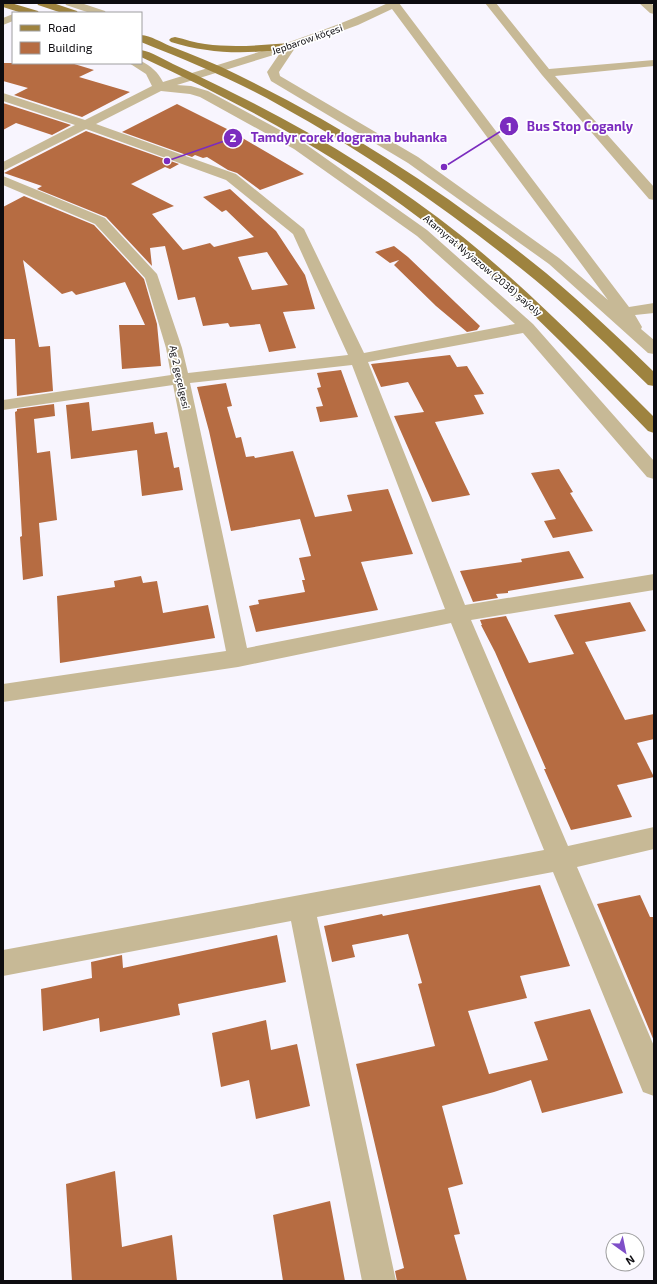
<svg xmlns="http://www.w3.org/2000/svg" width="657" height="1284" font-family="'Exo 2',sans-serif">
	<style>
		.building { fill: #b66c42; fill-rule: evenodd }
		.lines { fill: none; stroke-linecap: round; stroke-linejoin: round }
		.minor { fill: #c7b996; fill-rule: evenodd }
		.major { fill: #9e833f; fill-rule: evenodd }
		.labels { text-anchor: middle; stroke-width: 3.5; stroke-linejoin: round; paint-order: stroke }
		.far-street-label { font-size: 10px; fill: #0d0c10; stroke: #fff }
		.leader { fill: none; stroke: #7b2cbf; stroke-width: 1.5 }
		.callout-dot { fill: #7b2cbf; stroke: #fff; stroke-width: 1.5 }
		.mark-label { font-size: 12px; text-anchor: middle; font-weight: bold; fill: #fff }
		.callout-label { font-size: 13px; text-anchor: middle; font-weight: bold; fill: #7b2cbf; stroke: #fff; stroke-width: 3.5; stroke-linejoin: round; paint-order: stroke }
	</style>
	<rect width="100%" height="100%" fill="#f8f5fe"/>
	<path class="building" d="M3 63H71L94 70 79 77 130 92 82 117 14 95 28 88 3 81Z
		M3 103 68 124 71 125 52 135 16 123 3 130Z
		M177 104 227 129 304 174 260 190 237 173 228 170 207 157 203 158 195 155 192 157 122 132Z
		M86 131 179 164 170 169 165 167 131 184 174 206 152 214 183 250 210 243 214 247 254 237 226 210 222 212 203 197 230 189 276 231 305 275 315 309 283 312 296 348 269 352 260 324 230 327 228 323 203 326 195 297 178 300 165 246 150 248 152 266 106 217 37 189 42 186 4 173ZM267 252 288 285 252 290 238 257Z
		M24 196 94 225 144 279 157 324 161 366 122 369 119 325H145L125 282 76 295 72 291 62 294 23 260 39 347 50 346 53 391 17 396 15 339H3V207Z
		M394 246 408 257 480 326 477 330 467 332 436 306 394 265 399 260 390 263 375 252Z
		M450 355 457 367 467 366 484 394 474 395 484 414 435 422 470 495 432 502 394 416 424 412 408 382 381 387 371 364Z
		M341 370 358 417 320 422 316 407 323 406 317 388 321 387 317 373Z
		M226 383 232 406 227 407 236 438 241 437 246 457 254 456 255 458 293 451 315 517 352 511 347 495 388 489 413 554 361 562 378 610 256 632 249 606 259 604 258 600 305 592 302 580H305L299 558 311 556 300 519 231 531 209 431 197 387Z
		M89 402 92 431 153 422 155 434 167 432 174 468 179 467 183 490 142 496 137 450 71 459 66 405Z
		M54 404 55 416 34 419 37 453 50 451 57 520 39 523 43 576 23 580 20 537 22 536 15 412 17 411V409Z
		M559 469 573 492 570 493 593 531 553 538 544 521 556 519 531 473Z
		M569 551 584 578 508 591V593L496 594 498 598 473 602 460 571 522 562 521 559Z
		M141 576 143 583 157 581 163 613 208 605 215 638 60 663 57 596 115 587 114 581Z
		M630 602 646 631 585 642 625 720 654 714V739L637 743 654 777 617 785 632 817 571 830 544 769H546L495 652 481 625H482L480 620 506 616 529 663 574 654 554 615Z
		M540 885 570 966 520 976 527 998 468 1011 489 1074 548 1060 534 1022 590 1009 623 1093 542 1113 531 1080 494 1092 442 1106 463 1184 448 1188 460 1234 454 1235 467 1281H397L395 1271 404 1268 356 1064 435 1046 418 984 422 983 408 934 352 945 355 957 332 962 324 926 382 914 383 916Z
		M640 895 650 917H654V1041L597 904Z
		M277 935 286 982 178 1004 180 1015 100 1032 99 1018 43 1031 41 989 92 978 91 962 122 955 123 968Z
		M266 1020 271 1050 297 1044 310 1106 256 1119 249 1080 221 1087 212 1033Z
		M115 1171 122 1247 172 1235 177 1281H72L66 1184Z
		M330 1201 345 1281H283L273 1215Z"/>
	<g class="lines">
		<path class="minor" d="M65 3H81L105 11 106 13H90L66 5Z
			M388 3H399L629 307 654 303V313L635 315 642 327 641 329 654 340V354L648 353 549 264 408 163 271 81 267 72 280 53 177 85 191 86 208 91 304 143 427 230 533 324 654 461V479L647 477 523 333 368 362 465 605 654 574V590L471 620 568 846 654 827V849L577 867 654 1046V1096L643 1092 553 872 317 917 396 1281H362L291 921 3 976V950L544 850 451 623 238 667 3 702V684L226 651 173 385 3 410V400L171 375 166 348 145 278 95 224 3 185V176L105 218 157 274 182 348 188 373 348 355 293 234 226 180 86 129 3 171V162L75 125 3 101V93L85 120 152 86 146 74 129 63H141V61C151 66 158 72 163 82 239 58 315 37 388 3ZM392 9 608 300 559 258 418 157 280 76 279 72 295 48 358 25ZM161 91 190 94 200 97 294 149 417 236 515 324 364 353 304 229 236 174 96 124ZM352 365 445 609 247 648 190 383Z
			M485 3H496L549 69 654 60V66L555 76 654 187V200L649 199 542 75Z
			M639 3H651L654 6V14L650 13Z
			M13 14V21L3 25V18Z"/>
		<path class="major" d="M3 3H11L38 11 39 13H22L3 7Z
			M37 3H53L77 11 78 13H62L38 5Z
			M141 35C151 36 161 42 170 46 193 55 216 64 238 75 349 129 451 196 546 273 583 304 619 338 654 372V386L648 385C611 349 574 312 534 279 454 214 370 155 279 105 235 80 188 61 141 42Z
			M175 37C185 39 195 43 205 44 234 48 262 45 291 43L295 44 297 46 295 48C286 51 276 51 267 51 234 54 203 52 171 42L169 40 171 38Z
			M141 50C152 52 163 59 173 64 195 74 217 85 239 96 318 135 394 182 463 237 531 292 592 355 654 417V433L648 431C576 357 505 281 422 220 335 154 240 103 141 57Z"/>
	</g>
	<g class="labels">
		<g class="far-street-label">
			<text transform="translate(307 39) rotate(-19)" y="4">Jepbarow köçesi</text>
			<text transform="translate(483 265) rotate(40)" y="4">Atamyrat Nyýazow (2038) şaýoly</text>
			<text transform="translate(180 377) rotate(78)" y="4">Ag 2 geçelgesi</text>
		</g>
	</g>
	<path class="leader" d="M444 167L509 126M167 161L233 138"/>
	<g class="callout-dot">
		<circle cx="444" cy="167" r="4"/>
		<circle cx="167" cy="161" r="4"/>
		<circle cx="509" cy="126" r="10"/>
		<circle cx="233" cy="138" r="10"/>
	</g>
	<g class="mark-label">
		<text x="509" y="131">1</text>
		<text x="233" y="142">2</text>
	</g>
	<g class="callout-label">
		<text x="580" y="131">Bus Stop Coganly</text>
		<text x="349" y="142">Tamdyr corek dograma buhanka</text>
	</g>
	<rect width="657" height="1284" fill="none" stroke="#0d0c10" stroke-width="8"/>
	<rect x="12" y="12" width="130" height="52" fill="#ffffff" stroke="#9e9e9f"/>
	<rect x="20" y="25" width="20" height="6" fill="#9e833f" stroke="#9e9e9f"/>
	<text x="48" y="32" font-size="12" fill="#0d0c10">Road</text>
	<rect x="20" y="42" width="20" height="12" fill="#b66c42" stroke="#9e9e9f"/>
	<text x="48" y="52" font-size="12" fill="#0d0c10">Building</text>
	<g transform="translate(625 1252) rotate(147)"><circle r="19" fill="#ffffff" stroke="#9e9e9f"/>
	<path d="M0-3L7 15L0 10L-7 15Z" fill="#7f4fc8"/>
	<text y="-6" font-size="11" font-weight="bold" text-anchor="middle" fill="#0d0c10">N</text>
	</g>
</svg>
